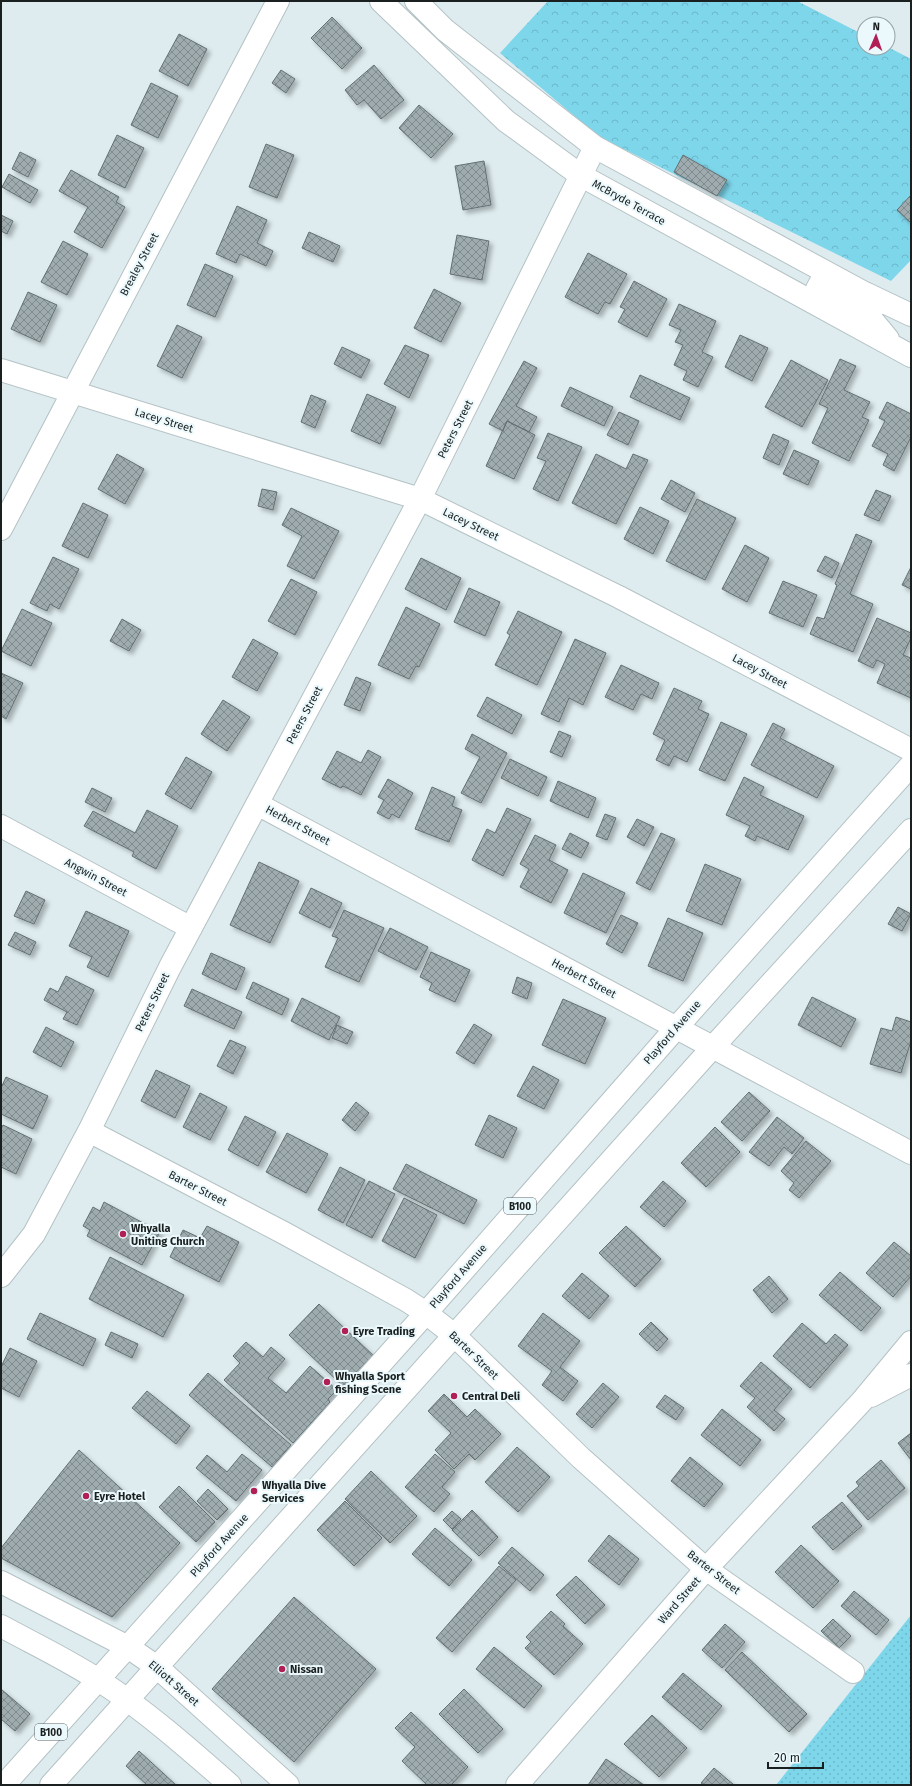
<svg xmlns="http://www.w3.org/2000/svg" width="912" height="1786" font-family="'Fira Sans',sans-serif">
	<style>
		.grass { fill: url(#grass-dots) }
		.forest { fill: url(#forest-crowns) }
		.building { fill: url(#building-cross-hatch); stroke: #636f72; filter: url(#shadow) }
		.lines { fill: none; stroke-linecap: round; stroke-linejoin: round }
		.minor-casing { stroke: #b4c2c5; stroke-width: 24 }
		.major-casing { stroke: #b4c2c5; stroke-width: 24 }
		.highway-casing { stroke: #b4c2c5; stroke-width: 24 }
		.minor { stroke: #fff; stroke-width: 22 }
		.major { stroke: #fff; stroke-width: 22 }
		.highway { stroke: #fff; stroke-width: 22 }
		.poi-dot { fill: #b02055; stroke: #ebf9fd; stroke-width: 1.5 }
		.labels { text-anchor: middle; stroke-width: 4; stroke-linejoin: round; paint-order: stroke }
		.shield { fill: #ebf9fd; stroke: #596062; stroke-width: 1 }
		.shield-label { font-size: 10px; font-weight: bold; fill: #1a1f20 }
		.street-label { font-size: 11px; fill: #1a1f20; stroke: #ebf9fd }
		.poi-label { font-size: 11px; font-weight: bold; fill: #1a1f20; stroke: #ebf9fd; text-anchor: start }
	</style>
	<defs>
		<pattern id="grass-dots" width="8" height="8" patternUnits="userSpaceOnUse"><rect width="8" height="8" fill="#7ed6eb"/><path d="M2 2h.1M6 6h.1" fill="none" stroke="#6cb7c9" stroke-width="1.8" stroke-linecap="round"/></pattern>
		<pattern id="forest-crowns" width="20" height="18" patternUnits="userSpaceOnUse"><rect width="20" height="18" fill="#7ed6eb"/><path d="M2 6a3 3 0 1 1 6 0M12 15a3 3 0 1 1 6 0" fill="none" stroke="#6cb7c9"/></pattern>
		<pattern id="building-cross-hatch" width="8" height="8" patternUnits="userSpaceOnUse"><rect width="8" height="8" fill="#9facaf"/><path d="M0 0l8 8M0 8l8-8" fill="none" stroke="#818b8e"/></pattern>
		<filter id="shadow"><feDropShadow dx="3.5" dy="3.5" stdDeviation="2" flood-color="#0004"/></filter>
	</defs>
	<rect width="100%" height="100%" fill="#deecef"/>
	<path class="grass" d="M911 1615V1785H776Z"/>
	<path class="forest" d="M548 1H797L864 35V48L888 47 911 59V260L891 281 599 137 500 53Z"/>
	<path class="building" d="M332 17 362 48 342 69 311 38Z
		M179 34 207 49 188 86 159 71Z
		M374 65 404 100 381 119 364 100 357 105 345 90Z
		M281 70 295 79 286 93 272 83Z
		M151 83 178 96 158 138 131 125Z
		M419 105 453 134 431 158 399 128Z
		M117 135 144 148 125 188 98 175Z
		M266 144 294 155 277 198 249 187Z
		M20 152 36 160 28 177 12 169Z
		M683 155 727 180 717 196 674 172Z
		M484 161 491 205 463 210 455 166Z
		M71 170 119 197 116 202 125 207 102 248 74 232 88 207 59 191Z
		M9 174 38 190 30 203 2 187Z
		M911 195V223L897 210Z
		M237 206 267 220 257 243 273 251 266 266 240 254 236 263 216 254Z
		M1 215 13 221 7 234 1 231Z
		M309 232 340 246 333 262 302 248Z
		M457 235 489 241 482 280 450 274Z
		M63 241 88 254 67 295 41 282Z
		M588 253 627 274 610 304 605 302 598 314 565 297Z
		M205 264 233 276 215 317 187 305Z
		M634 281 667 299 647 337 618 322 625 309 620 307Z
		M434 289 461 303 441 342 414 328Z
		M28 292 57 305 40 342 11 329Z
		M679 304 716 321 702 352 713 357 698 387 683 380 687 371 674 365 683 345 675 342 681 330 669 325Z
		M177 325 202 337 182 378 157 366Z
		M740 335 768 348 752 381 725 367Z
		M405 345 429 355 409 398 384 384Z
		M342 347 370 360 361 378 334 364Z
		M840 359 856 366 844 390 870 402 862 417 869 420 849 461 812 443 828 408 819 404Z
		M791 360 828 380 802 427 765 407Z
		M524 361 537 368 516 406 537 417 529 432 507 421 503 431 489 424Z
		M640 375 690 398 680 420 630 397Z
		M570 387 613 407 604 426 561 406Z
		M367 394 396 407 380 444 351 431Z
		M311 395 326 401 315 428 301 422Z
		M887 402 911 414V437L894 471 883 465 888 454 872 446 885 421 879 418Z
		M619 412 639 421 628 445 607 435Z
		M507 421 535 435 514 479 486 466Z
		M548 433 582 447 558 501 533 489 546 461 537 458Z
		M773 434 789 441 779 465 763 458Z
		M794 450 819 461 808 485 783 474Z
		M117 454 144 469 125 504 98 489Z
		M596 454 626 469 633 454 648 460 616 524 572 503Z
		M671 480 695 493 685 512 661 499Z
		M262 489 277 492 273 510 258 506Z
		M876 490 891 496 879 521 864 515Z
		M697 499 736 518 705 580 666 561Z
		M83 503 108 515 88 558 62 546Z
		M640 507 669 521 653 554 624 539Z
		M291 508 339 531 314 579 287 566 302 536 282 525Z
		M856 534 872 541 850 594 873 604 853 652 810 634 817 617 824 619 837 585 835 584Z
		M745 545 769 558 747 602 722 589Z
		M825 556 839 563 832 578 817 571Z
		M53 557 79 569 59 609 50 604 47 611 30 603Z
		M421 558 461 578 446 610 405 589Z
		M911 567V589L902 585Z
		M291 579 317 592 295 635 268 621Z
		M783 581 817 595 803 627 769 613Z
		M469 588 500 602 485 636 454 622Z
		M406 607 440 624 419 667 416 666 409 679 378 665Z
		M22 609 52 623 31 666 1 651Z
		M518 611 562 632 537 685 495 665 510 635 507 633Z
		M877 618 911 633V638L903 655 911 658V698L877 683 885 664 877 660 873 668 858 661Z
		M122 619 141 630 129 651 110 641Z
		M253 639 278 653 257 691 232 677Z
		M575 639 606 653 583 705 569 698 559 722 541 714Z
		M621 665 659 683 652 699 641 694 633 710 605 697Z
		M1 673 23 683 6 719 1 716Z
		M356 677 371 683 360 711 344 705Z
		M674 688 702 701 698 709 709 714 687 762 674 756 669 766 656 760 665 740 653 734Z
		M487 697 522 715 512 734 477 716Z
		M223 700 250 717 227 751 201 734Z
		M721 722 747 734 725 781 699 770Z
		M773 723 785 729 780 738 834 766 817 798 751 765Z
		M559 731 571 736 562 757 550 752Z
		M472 734 507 753 481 803 461 793 480 757 465 749Z
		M368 750 381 757 361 795 343 786 341 788 322 779 337 751 361 763Z
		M186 757 212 772 191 809 165 794Z
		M510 759 547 777 538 796 501 778Z
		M744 777 764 787 760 795 804 816 788 850 757 836 755 841 745 836 750 826 726 815Z
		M388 779 413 793 399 818 392 814 389 819 377 813 384 800 378 797Z
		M558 781 596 798 588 818 550 801Z
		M432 787 455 797 452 806 462 810 449 842 415 829Z
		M92 788 112 798 105 812 85 802Z
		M507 808 531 819 503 876 472 860 487 829 495 833Z
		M147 810 178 826 156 869 132 856 134 852 84 826 93 811 135 833Z
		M605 814 616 818 607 840 596 836Z
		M637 819 654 827 644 846 627 837Z
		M570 833 589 843 581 858 562 849Z
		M661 833 675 839 650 890 636 883Z
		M535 835 556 845 549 860 568 870 551 903 520 887 529 869 520 864Z
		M259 862 299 881 270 943 230 925Z
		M705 864 741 879 722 925 686 911Z
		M583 873 625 893 606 933 564 913Z
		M311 888 342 903 330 928 299 913Z
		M26 891 45 900 34 924 14 916Z
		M898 907 911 914 902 931 888 924Z
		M344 910 384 928 359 982 325 967 338 938 332 936Z
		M86 911 129 931 108 977 87 967 92 957 69 946Z
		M621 915 638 923 622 953 606 944Z
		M668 918 703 933 683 981 648 966Z
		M390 928 428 947 416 970 378 951Z
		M15 932 36 942 30 955 8 945Z
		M431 952 470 970 455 1002 429 990 432 983 420 977Z
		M211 953 245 968 236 990 202 974Z
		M66 976 94 990 77 1025 63 1019 67 1012 44 1000 50 988 58 992Z
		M517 977 532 983 527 999 512 993Z
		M253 982 289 999 282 1015 246 998Z
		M192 989 242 1012 234 1029 184 1006Z
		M812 997 856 1019 841 1047 798 1025Z
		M302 998 340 1017 329 1040 291 1021Z
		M563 999 606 1018 585 1064 542 1045Z
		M896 1017 911 1022V1041L901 1073 870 1064 881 1028 892 1031Z
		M474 1024 492 1035 474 1064 456 1053Z
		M337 1025 353 1032 347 1044 332 1038Z
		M46 1027 74 1042 61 1067 33 1052Z
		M230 1040 246 1047 233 1074 217 1066Z
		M533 1066 559 1080 544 1109 517 1096Z
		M156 1070 190 1086 175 1118 141 1101Z
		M6 1077 48 1096 33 1129 1 1114V1088Z
		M749 1092 770 1111 742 1141 721 1122Z
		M200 1093 227 1107 210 1140 183 1127Z
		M356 1102 369 1113 355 1131 342 1120Z
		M489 1115 517 1128 503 1158 475 1145Z
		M245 1116 276 1132 258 1166 228 1150Z
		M777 1117 804 1138 792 1154 784 1147 769 1166 749 1152Z
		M3 1125 32 1139 16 1174 1 1167V1129Z
		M715 1127 740 1152 706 1187 681 1163Z
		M287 1133 328 1154 306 1193 266 1172Z
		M806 1141 831 1161 799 1198 789 1190 794 1183 781 1171Z
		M406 1164 477 1200 464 1224 393 1189Z
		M340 1167 365 1180 343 1223 318 1210Z
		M369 1181 395 1194 372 1238 346 1225Z
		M663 1181 686 1201 664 1227 640 1207Z
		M404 1198 437 1215 415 1258 382 1241Z
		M104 1202 160 1232 142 1265 87 1236 90 1230 83 1226 93 1207 100 1211Z
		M207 1226 239 1242 219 1282 170 1257 183 1230 200 1238Z
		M626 1226 661 1259 635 1287 599 1253Z
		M894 1242 911 1256V1276L893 1297 866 1273Z
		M110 1257 184 1295 163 1337 89 1299Z
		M840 1272 881 1308 861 1331 819 1295Z
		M582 1273 609 1296 589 1319 562 1296Z
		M769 1276 788 1299 772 1313 753 1290Z
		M319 1304 375 1357 345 1388 289 1335Z
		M40 1313 96 1339 83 1366 27 1339Z
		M543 1313 580 1341 560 1367 578 1381 563 1401 542 1385 552 1371 518 1346Z
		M651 1322 668 1339 657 1351 639 1334Z
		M802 1323 826 1344 835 1334 848 1345 810 1388 773 1356Z
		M111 1332 138 1344 132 1358 105 1345Z
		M246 1342 263 1357 271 1347 285 1359 268 1378 286 1393 310 1366 337 1390 328 1399 330 1402 293 1443 224 1380 240 1363 233 1356Z
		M10 1348 37 1361 19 1397 1 1388V1367Z
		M761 1362 792 1389 774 1410 785 1419 774 1431 747 1407 755 1398 740 1386Z
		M208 1373 291 1445 272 1467 189 1395Z
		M603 1383 619 1397 592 1428 576 1414Z
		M147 1391 190 1426 176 1444 132 1408Z
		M444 1394 467 1417 475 1409 501 1434 475 1460 469 1454 454 1469 435 1450 451 1433 428 1411Z
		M665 1395 684 1408 676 1420 656 1407Z
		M722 1409 761 1440 740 1466 701 1435Z
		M911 1433V1460L898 1443Z
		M517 1447 550 1477 518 1512 485 1482Z
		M79 1450 180 1543 112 1617 1 1558V1548Z
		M242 1454 262 1470 236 1501 196 1468 207 1455 227 1472Z
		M435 1454 455 1472 442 1487 450 1494 434 1512 405 1487Z
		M690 1457 723 1484 704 1507 671 1481Z
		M881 1460 905 1488 868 1520 847 1496 859 1486 856 1482Z
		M371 1471 417 1516 390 1543 345 1499Z
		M179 1486 215 1522 196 1542 159 1507Z
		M208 1489 228 1509 217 1520 197 1501Z
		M345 1501 382 1538 354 1566 317 1530Z
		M842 1502 862 1526 833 1550 812 1527Z
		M472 1510 498 1537 479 1556 452 1530Z
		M452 1511 461 1519 452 1529 443 1520Z
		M435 1528 472 1560 449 1586 412 1554Z
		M609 1535 639 1559 619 1585 588 1561Z
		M801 1545 839 1581 813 1608 775 1572Z
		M512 1547 544 1575 530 1591 498 1563Z
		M499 1566 516 1580 452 1652 436 1638Z
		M576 1576 605 1605 585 1624 556 1595Z
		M854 1591 889 1620 876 1635 841 1606Z
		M294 1597 376 1669 294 1762 212 1689Z
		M551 1611 565 1624 563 1626 583 1644 554 1675 525 1648 531 1642 526 1637Z
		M833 1619 851 1636 839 1648 821 1631Z
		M725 1624 745 1642 722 1668 702 1650Z
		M494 1647 542 1686 524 1708 476 1669Z
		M742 1652 807 1714 789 1732 725 1670Z
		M683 1673 722 1706 701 1730 662 1697Z
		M1 1689 30 1714 15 1731 1 1719Z
		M464 1689 503 1729 478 1753 439 1714Z
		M411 1712 468 1767 451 1785H427L402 1761 415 1747 395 1728Z
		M652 1715 687 1748 659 1777 624 1744Z
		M139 1751 176 1785H147L126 1766Z
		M606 1759 644 1785H588Z
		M714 1768 734 1785H704L701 1783Z"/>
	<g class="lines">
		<defs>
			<path id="minor" d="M1 370 420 499 619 597 911 750
				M1 529 278 1
				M257 804 911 1153
				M1 826 191 928
				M89 1131 284 1233 406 1300 426 1313 454 1335 581 1458 706 1569 853 1672
				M1 1276 34 1234 89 1131 170 967 420 499 595 147
				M871 1396 911 1375
				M517 1785 706 1569 862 1401 911 1342"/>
			<path id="major" d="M381 1 506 121 580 175 911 356
				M416 1 445 30 595 147 883 303
				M826 272 817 289 869 316 888 339
				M1 1582 128 1647 157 1667 288 1785
				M1 1626C34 1644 68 1660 100 1681 146 1711 188 1748 230 1785"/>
			<path id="highway" d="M867 294 911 315
				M4 1785 426 1313 677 1027 911 765
				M51 1785 712 1048 911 830"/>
		</defs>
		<use href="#minor" class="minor-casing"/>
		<use href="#major" class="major-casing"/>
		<use href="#highway" class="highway-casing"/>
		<use href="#minor" class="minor"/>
		<use href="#major" class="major"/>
		<use href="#highway" class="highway"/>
	</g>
	<g class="poi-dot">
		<circle cx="123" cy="1234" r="4"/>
		<circle cx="345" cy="1331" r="4"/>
		<circle cx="327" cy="1382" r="4"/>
		<circle cx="454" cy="1396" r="4"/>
		<circle cx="254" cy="1491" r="4"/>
		<circle cx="86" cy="1496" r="4"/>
		<circle cx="282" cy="1669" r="4"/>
	</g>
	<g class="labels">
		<g class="shield">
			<rect x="504" y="1198" width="32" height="16" rx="3"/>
			<rect x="35" y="1724" width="32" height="16" rx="3"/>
		</g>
		<g class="shield-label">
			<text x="520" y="1210">B100</text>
			<text x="51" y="1736">B100</text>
		</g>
		<g class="street-label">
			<text transform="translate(629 202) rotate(29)" y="4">McBryde Terrace</text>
			<text transform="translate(139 264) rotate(-62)" y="4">Brealey Street</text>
			<text transform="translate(164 420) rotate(17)" y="4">Lacey Street</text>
			<text transform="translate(455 429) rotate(-63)" y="4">Peters Street</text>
			<text transform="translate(471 524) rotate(26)" y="4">Lacey Street</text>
			<text transform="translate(760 671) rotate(28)" y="4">Lacey Street</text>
			<text transform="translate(304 715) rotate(-62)" y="4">Peters Street</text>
			<text transform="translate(298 825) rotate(28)" y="4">Herbert Street</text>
			<text transform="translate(96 877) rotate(28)" y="4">Angwin Street</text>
			<text transform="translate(584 978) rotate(28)" y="4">Herbert Street</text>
			<text transform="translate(152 1002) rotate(-64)" y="4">Peters Street</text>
			<text transform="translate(672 1032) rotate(-49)" y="4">Playford Avenue</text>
			<text transform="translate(198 1188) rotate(27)" y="4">Barter Street</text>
			<text transform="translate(458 1276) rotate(-49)" y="4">Playford Avenue</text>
			<text transform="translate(474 1355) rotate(44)" y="4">Barter Street</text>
			<text transform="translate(219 1545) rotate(-48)" y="4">Playford Avenue</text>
			<text transform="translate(714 1572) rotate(38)" y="4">Barter Street</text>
			<text transform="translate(679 1600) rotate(-49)" y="4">Ward Street</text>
			<text transform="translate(174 1683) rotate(41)" y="4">Elliott Street</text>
		</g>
		<g class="poi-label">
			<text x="131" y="1232">Whyalla<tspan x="131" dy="13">Uniting Church</tspan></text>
			<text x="353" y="1335">Eyre Trading</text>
			<text x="335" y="1380">Whyalla Sport<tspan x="335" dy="13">fishing Scene</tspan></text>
			<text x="462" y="1400">Central Deli</text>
			<text x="262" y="1489">Whyalla Dive<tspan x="262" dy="13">Services</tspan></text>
			<text x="94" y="1500">Eyre Hotel</text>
			<text x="290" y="1673">Nissan</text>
		</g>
	</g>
	<rect width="912" height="1786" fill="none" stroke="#1a1f20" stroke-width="4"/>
	<g transform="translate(876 36) rotate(2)"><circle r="19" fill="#ebf9fd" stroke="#97a2a5"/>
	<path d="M0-3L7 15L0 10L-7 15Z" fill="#b02055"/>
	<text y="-6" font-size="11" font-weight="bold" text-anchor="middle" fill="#1a1f20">N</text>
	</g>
	<path d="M768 1762v6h55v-6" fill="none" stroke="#1a1f20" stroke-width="2"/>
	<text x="774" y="1762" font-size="12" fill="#1a1f20" stroke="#ebf9fd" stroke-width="3" paint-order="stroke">20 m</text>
</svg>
